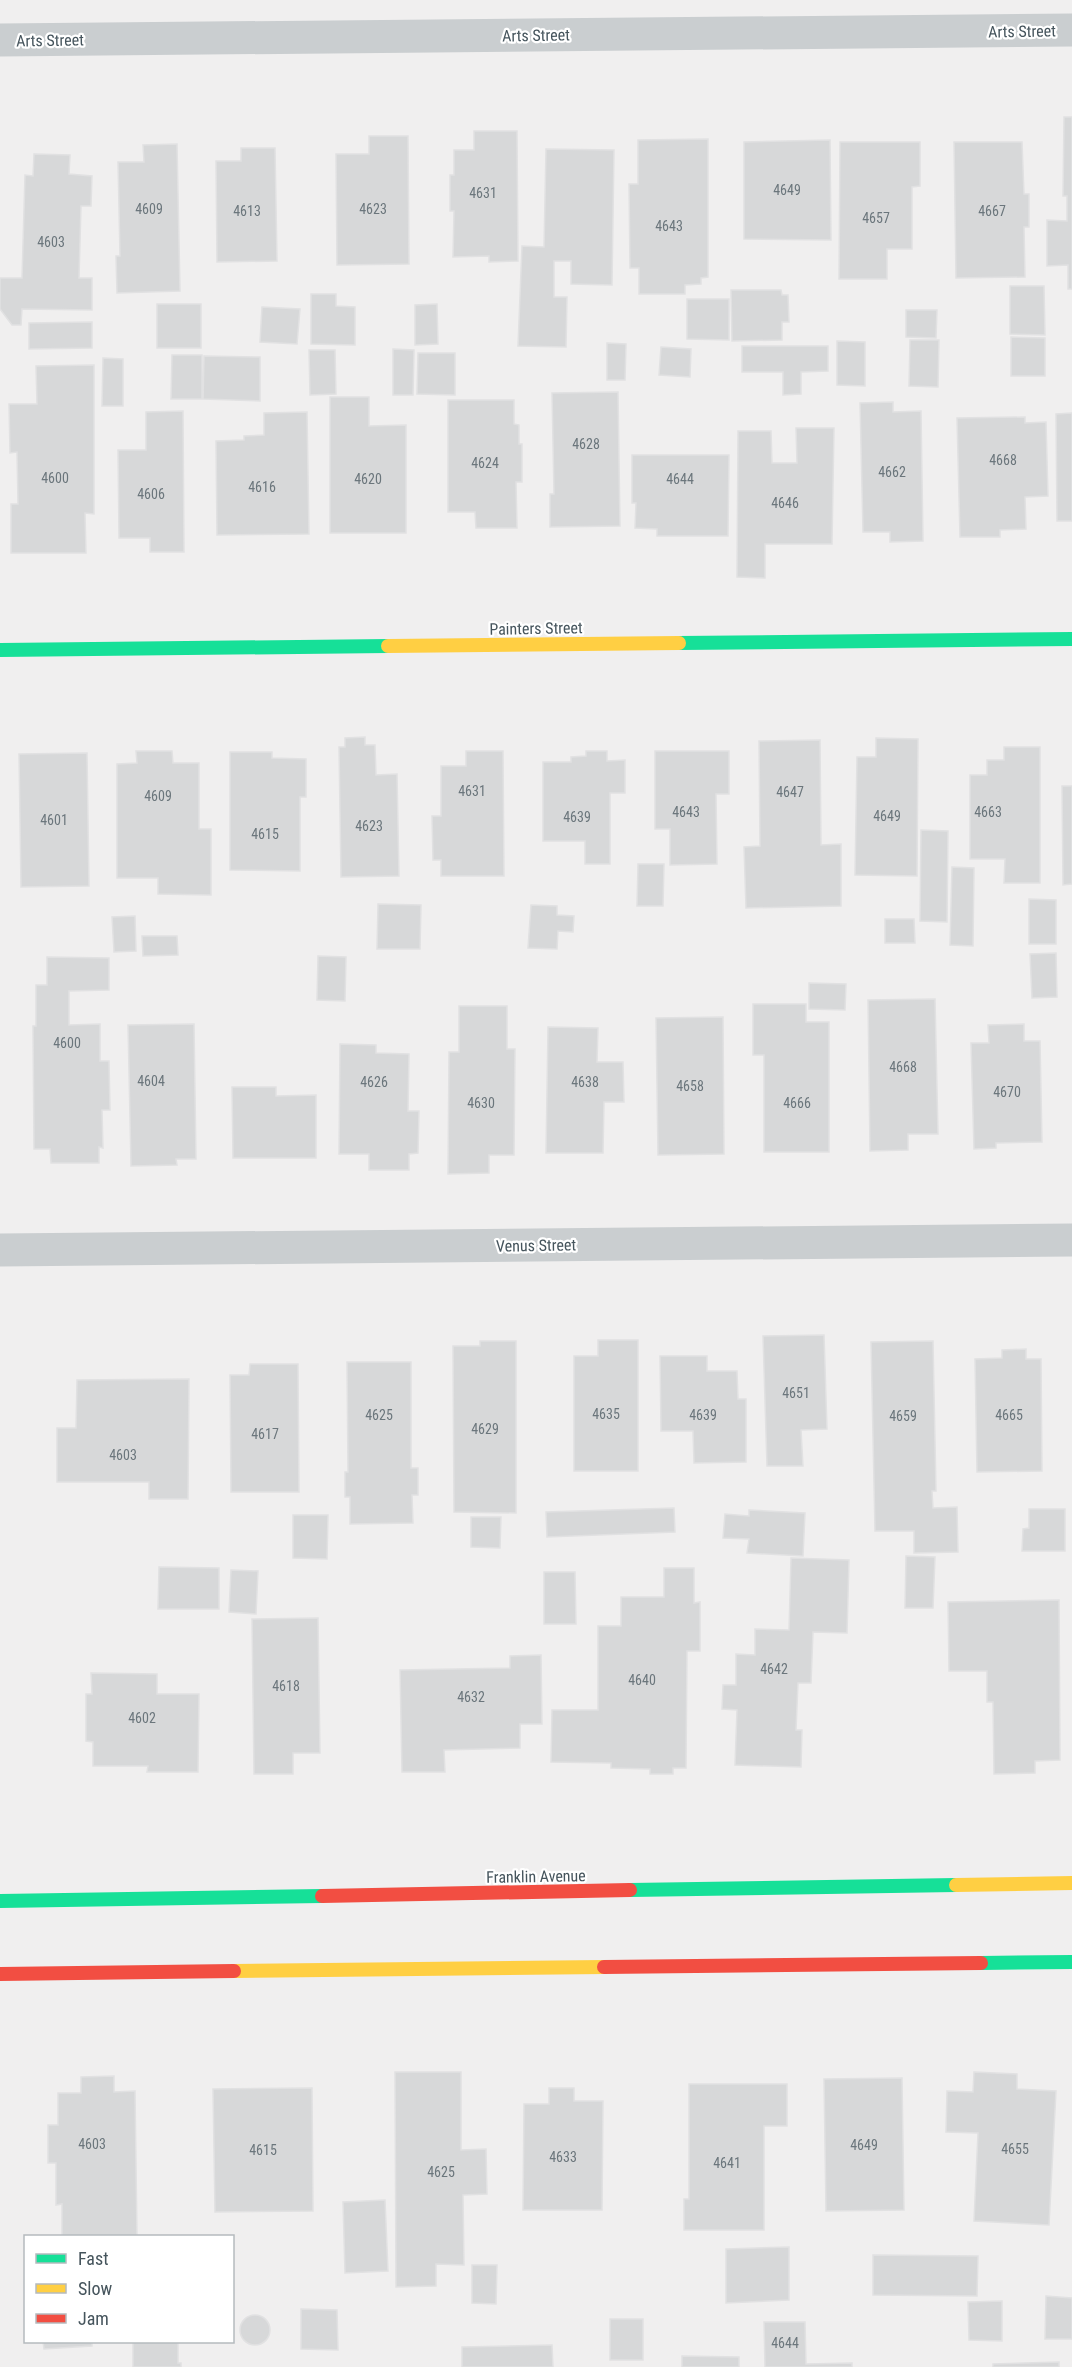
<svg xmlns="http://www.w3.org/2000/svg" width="1072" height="2367" font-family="'Roboto Condensed',sans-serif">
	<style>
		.building { fill: #d7d8d9; stroke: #e1e1e2; stroke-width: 1.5 }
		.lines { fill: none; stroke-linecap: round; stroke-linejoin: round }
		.street { stroke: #caced0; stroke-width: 33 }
		.fast { stroke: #16e098; stroke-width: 14 }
		.slow { stroke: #ffcf43; stroke-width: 14 }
		.jam { stroke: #f24e42; stroke-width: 14 }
		.labels { text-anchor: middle; stroke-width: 4.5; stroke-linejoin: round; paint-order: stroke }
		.number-label { font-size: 14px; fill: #6b767c }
		.street-label { font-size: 16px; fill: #45545c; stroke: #fff }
	</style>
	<rect width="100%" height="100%" fill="#f0efef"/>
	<path class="building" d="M1064 117H1072V289H1068V265L1047 266V220L1067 221V196H1063Z
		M474 131H517L518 261 489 262V256L453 257 454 211H450V175H454V150H474Z
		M369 136H408L409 264 337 265 336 154H369Z
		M708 139V277L701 278V284L685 285V294H639V268H630L629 184H638V140Z
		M830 140 831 240 744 239V142Z
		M840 142H920V186L912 187V249H887V279H839Z
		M954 142H1022L1024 194H1029V227H1024L1025 277 956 278Z
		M177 144 180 291 117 293 116 256H120L118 162H144L143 145Z
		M241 148H275L277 261 217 262 216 161H241Z
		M546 149 614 150 612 285 571 284V261H554V297H567L566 347 518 346 522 246 544 247Z
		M34 154 70 155 69 174 92 176 91 206H81L79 278H92V310L22 309 21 325H12L0 309V278H22L25 175 33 176Z
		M1010 286H1044L1045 335 1010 334Z
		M731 290H781L782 295H788L789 322H782V340L732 341Z
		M311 294H336V306L355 307V345L311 344Z
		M687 299H729V340L687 339Z
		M157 304H201V348H157Z
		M437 304 438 344 415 345V305Z
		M262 307 300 309 297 344 260 342Z
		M906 310H937L936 338 906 337Z
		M92 322V348L29 349V323Z
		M1011 337 1045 338V376H1011Z
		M910 340H939L938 387 909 386Z
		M837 341 865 342V386L837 385Z
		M607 343 626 344 625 380H607Z
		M742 346H828V371L801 372V394L783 395V372H742Z
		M661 347 691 349 690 377 659 375Z
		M393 349 414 350 413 395H393Z
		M309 350H335L336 394 310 395Z
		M418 353H455V395L417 394Z
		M172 355H202V399H171Z
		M204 356 260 357V401L203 399Z
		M103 358 123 359V406H102Z
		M94 365V514L85 513 86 553H11V504H18L17 452 10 453 9 404H37L36 366Z
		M618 392 620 526 550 527V494H554L552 393Z
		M330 397H369V426L406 425V533H330Z
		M448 400H514V424L519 425V444H522V482H516L517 528H476L475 512H448Z
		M893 402V412L921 411 923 541 890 542V532H863L860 403Z
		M183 411 184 552H150V538H119L118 450H146V412Z
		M307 412 309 534 217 535 216 441 244 440V436L264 435V413Z
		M1072 413V521H1057L1056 414Z
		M1025 417V423L1046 422 1048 496 1025 497 1026 529 1000 530V537H960L957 418Z
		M796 428H834L832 544H765V578L737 577 738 431H771L772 463H797Z
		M632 455H729L728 536H657V529L635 528 636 503H632Z
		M365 737V745H375L376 775 397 774 399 876 341 877 339 747H345V738Z
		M876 738 918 739 917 876 855 875 857 757H876Z
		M820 740 821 845 841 844V906L746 908 744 847 760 846 759 741Z
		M1004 747H1040V883H1004L1005 859H970V775H987V760H1004Z
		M136 751H172L173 763H199V829H211V895L158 894V878H117V764L137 763Z
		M466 751H503L504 876H441V860H433L432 816H441V766H466Z
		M586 751H607V761L625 760V793H610V864H585V841H543V762H571V757L586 756Z
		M655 751H729V794H716L717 864 670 865V829H655Z
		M230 752H272V758L306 759V797H300V871L230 870Z
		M87 753 89 886 21 887 19 754Z
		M1062 786H1072V884L1063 885Z
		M921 830 948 831 947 922 920 921Z
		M638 864H664L663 906H637Z
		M952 867 974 868 973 946 950 945Z
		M1029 899 1056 900V944H1029Z
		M378 904 421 905 420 949H377Z
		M531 905 557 906V915L574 916 573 932 558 931 557 949 528 948Z
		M135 916 136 951 114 952 112 917Z
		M885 919H914L915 943H885Z
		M142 936H177L178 955 143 956Z
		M1056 953 1057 997 1032 998 1030 954Z
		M318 956 346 957 345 1001 317 1000Z
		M47 957 109 958V990L69 991V1025L100 1024V1061H109L110 1110H102L103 1148 99 1147V1163H51L50 1149H34L33 1026H36V985H47Z
		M809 983 846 984 845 1010 809 1009Z
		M935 999 938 1134H908V1150L870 1151 868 1000Z
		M753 1004H806V1022H829V1152H764V1055H753Z
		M459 1006H507V1049H515L514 1155H489V1173L448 1174 449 1052H459Z
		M723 1017 724 1154 658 1155 656 1018Z
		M194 1024 196 1159H176L177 1165 131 1166 128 1025Z
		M1024 1024V1041H1040L1042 1142 996 1143V1148L974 1149 971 1043H989L988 1025Z
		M548 1027 598 1028 597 1062H623L624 1102H604L603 1153H546Z
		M340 1044 376 1045V1053L409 1054 408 1111H419L418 1153 409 1154V1170H369V1154H339Z
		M232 1087H276V1096L316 1095V1158H233Z
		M824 1335 827 1429 801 1430 803 1466H767L763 1336Z
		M598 1340H638V1471H574V1356H598Z
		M480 1341H516V1513L454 1512 453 1346H480Z
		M933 1341 936 1491H932L933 1508 957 1507 958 1552 914 1553V1531H875L871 1342Z
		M1026 1349V1359H1041L1042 1471 977 1472 975 1359 1002 1358V1350Z
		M660 1356H707V1371H737L738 1399H746V1462L694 1463 693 1431H661Z
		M347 1362H411V1468H418V1495H412L413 1523 350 1524V1497H345V1472H348Z
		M250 1364H298L299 1492H231L230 1375H249Z
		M189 1379 188 1499H149V1482H57V1428H76L77 1380Z
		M674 1508 675 1532 547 1537 546 1512Z
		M1029 1509H1065V1551H1022L1023 1529 1029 1528Z
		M749 1510 805 1513 803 1556 747 1553 749 1539 723 1538 725 1514 749 1516Z
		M293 1515H328L327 1559 293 1558Z
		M471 1517H501L500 1548 471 1547Z
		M906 1556 935 1557 933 1608H905Z
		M791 1558 849 1560 847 1633 813 1632 811 1683H798L796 1730H802L801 1767 735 1765 737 1710 722 1709 723 1685H736V1654L755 1655V1629L789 1630Z
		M159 1567 219 1568V1609H158Z
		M664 1568H694V1603L700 1602V1651H687L686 1768H673V1774H650V1769L611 1768V1763L551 1762 552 1710H598V1626H621V1597H664Z
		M231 1570 258 1571 256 1614 229 1612Z
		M544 1572H575L576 1624H544Z
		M1059 1600 1060 1760 1035 1761V1773L994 1774 993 1702H987V1671H949L948 1602Z
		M318 1618 320 1753H293V1774H254L252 1619Z
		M541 1655 542 1724H520V1748L444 1750 445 1772H402L400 1670 510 1668V1656Z
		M91 1673 157 1674V1694H199L198 1772H147L148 1766H93V1742L86 1741V1694H92Z
		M395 2072H461V2150L486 2149 487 2194 463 2195 464 2265 436 2264V2286L396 2287Z
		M974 2072 1017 2074V2089L1056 2091 1049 2225 974 2221 978 2133 946 2132 947 2091 973 2092Z
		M114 2076V2092L135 2091 137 2236H62V2204L56 2205V2163H48V2125H58V2093H81V2077Z
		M902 2078 904 2210 826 2211 824 2079Z
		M689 2084H787V2126H764V2230H684V2199H689Z
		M312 2088 313 2211 215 2212 213 2089Z
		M549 2088H574V2101H603L602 2210H523L524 2104H549Z
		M385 2200 388 2271 345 2273 343 2202Z
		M789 2247V2300L726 2303V2249Z
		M873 2255 978 2256 977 2296 873 2295Z
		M472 2265H497L496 2304 472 2303Z
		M1046 2296 1072 2298V2339H1045Z
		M1002 2301V2341L969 2340 968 2302Z
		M301 2309 337 2310 338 2350 301 2349Z
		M240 2330a15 15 0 1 1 30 0a15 15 0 1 1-30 0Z
		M610 2319H643V2360H610Z
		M764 2322H805L806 2364 852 2363V2367H765Z
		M43 2342H92V2346L44 2349Z
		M133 2342H178V2363H181V2367H133Z
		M552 2345 553 2367H462V2347Z
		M682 2356 739 2357V2367H682Z
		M1059 2362V2367H993V2364Z"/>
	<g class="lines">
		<path class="street" d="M0 40 1072 30
			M0 1250 1072 1240"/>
		<path class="fast" d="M679 643 1072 639
			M0 650 388 646
			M630 1890 956 1885
			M0 1901 322 1896
			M981 1963 1072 1962"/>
		<path class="slow" d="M388 646 679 643
			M956 1885 1072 1883
			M234 1971 604 1967"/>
		<path class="jam" d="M322 1896 630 1890
			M604 1967 981 1963
			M0 1974 234 1971"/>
	</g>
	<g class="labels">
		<g class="number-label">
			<text x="787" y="195">4649</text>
			<text x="483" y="198">4631</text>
			<text x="149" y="214">4609</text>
			<text x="373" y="214">4623</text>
			<text x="247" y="216">4613</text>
			<text x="992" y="216">4667</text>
			<text x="876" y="223">4657</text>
			<text x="669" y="231">4643</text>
			<text x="51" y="247">4603</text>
			<text x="586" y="449">4628</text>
			<text x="1003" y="465">4668</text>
			<text x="485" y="468">4624</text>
			<text x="892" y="477">4662</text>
			<text x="55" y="483">4600</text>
			<text x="368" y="484">4620</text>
			<text x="680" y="484">4644</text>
			<text x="262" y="492">4616</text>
			<text x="151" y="499">4606</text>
			<text x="785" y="508">4646</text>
			<text x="472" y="796">4631</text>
			<text x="790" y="797">4647</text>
			<text x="158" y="801">4609</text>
			<text x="686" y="817">4643</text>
			<text x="988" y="817">4663</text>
			<text x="887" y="821">4649</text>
			<text x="577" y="822">4639</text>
			<text x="54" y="825">4601</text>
			<text x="369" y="831">4623</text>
			<text x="265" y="839">4615</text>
			<text x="67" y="1048">4600</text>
			<text x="903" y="1072">4668</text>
			<text x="151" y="1086">4604</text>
			<text x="374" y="1087">4626</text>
			<text x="585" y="1087">4638</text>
			<text x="690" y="1091">4658</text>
			<text x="1007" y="1097">4670</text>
			<text x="481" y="1108">4630</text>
			<text x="797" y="1108">4666</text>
			<text x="796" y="1398">4651</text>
			<text x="606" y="1419">4635</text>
			<text x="379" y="1420">4625</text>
			<text x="703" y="1420">4639</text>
			<text x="1009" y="1420">4665</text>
			<text x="903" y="1421">4659</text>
			<text x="485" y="1434">4629</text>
			<text x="265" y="1439">4617</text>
			<text x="123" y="1460">4603</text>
			<text x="774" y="1674">4642</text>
			<text x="642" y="1685">4640</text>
			<text x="286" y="1691">4618</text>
			<text x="471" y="1702">4632</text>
			<text x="142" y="1723">4602</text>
			<text x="92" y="2149">4603</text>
			<text x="864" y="2150">4649</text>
			<text x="1015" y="2154">4655</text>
			<text x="263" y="2155">4615</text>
			<text x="563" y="2162">4633</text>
			<text x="727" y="2168">4641</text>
			<text x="441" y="2177">4625</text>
			<text x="785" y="2348">4644</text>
		</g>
		<g class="street-label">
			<text transform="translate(1022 31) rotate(-1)" y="6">Arts Street</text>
			<text transform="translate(536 35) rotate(-1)" y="6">Arts Street</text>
			<text transform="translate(50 40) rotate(-1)" y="6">Arts Street</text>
			<text transform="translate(536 628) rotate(-1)" y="6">Painters Street</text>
			<text transform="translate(536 1245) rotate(-1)" y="6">Venus Street</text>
			<text transform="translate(536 1876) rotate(-1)" y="6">Franklin Avenue</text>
		</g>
	</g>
	<rect x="24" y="2235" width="210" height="108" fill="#ffffff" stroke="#b5bbbe" stroke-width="1.5"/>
	<rect x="36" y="2254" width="30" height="9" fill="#16e098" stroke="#b5bbbe" stroke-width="1.5"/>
	<text x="78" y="2265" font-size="18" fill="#45545c">Fast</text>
	<rect x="36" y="2284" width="30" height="9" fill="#ffcf43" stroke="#b5bbbe" stroke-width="1.5"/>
	<text x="78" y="2295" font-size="18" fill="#45545c">Slow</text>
	<rect x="36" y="2314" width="30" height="9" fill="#f24e42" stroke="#b5bbbe" stroke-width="1.5"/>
	<text x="78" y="2325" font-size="18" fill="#45545c">Jam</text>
</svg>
